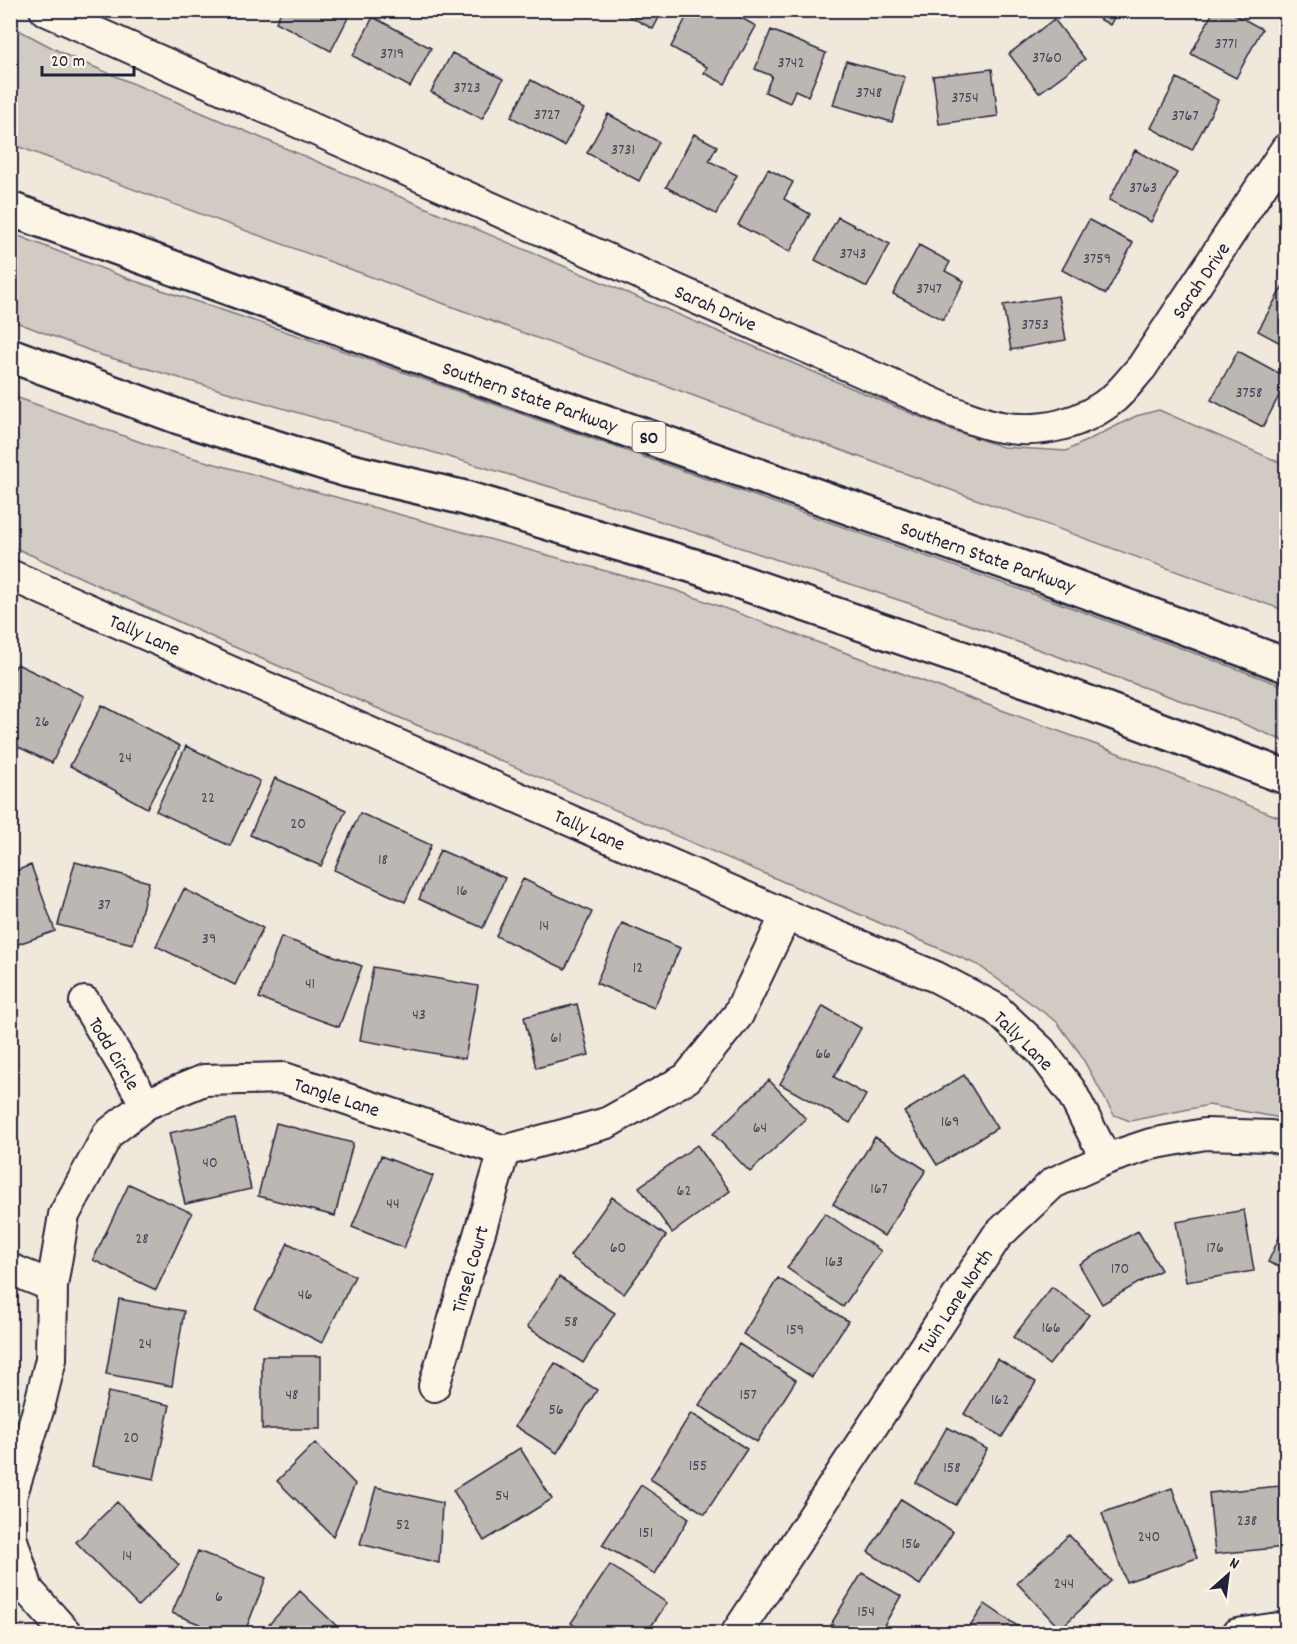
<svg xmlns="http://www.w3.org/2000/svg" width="1297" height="1644" font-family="Dekko,sans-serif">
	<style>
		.green { fill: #d1cbc3; stroke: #7a767f; stroke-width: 1.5 }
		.building { fill: #bcb7b3; stroke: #22223b; stroke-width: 1.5 }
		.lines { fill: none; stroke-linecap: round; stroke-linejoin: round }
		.street-casing { stroke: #22223b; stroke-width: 34 }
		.highway-casing { stroke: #22223b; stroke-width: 38 }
		.street { stroke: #fcf5e5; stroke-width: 30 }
		.highway { stroke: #fcf5e5; stroke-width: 33 }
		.labels { text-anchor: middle; stroke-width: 5; stroke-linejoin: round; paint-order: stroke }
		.number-label { font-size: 16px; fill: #484759 }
		.shield { fill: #fcf5e5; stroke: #63616e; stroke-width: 1.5 }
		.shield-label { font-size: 18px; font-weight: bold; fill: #22223b }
		.street-label { font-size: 20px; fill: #22223b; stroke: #fcf5e5 }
	</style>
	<rect width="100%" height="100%" fill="#efe8db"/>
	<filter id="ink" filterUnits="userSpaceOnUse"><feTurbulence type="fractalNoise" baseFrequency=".0167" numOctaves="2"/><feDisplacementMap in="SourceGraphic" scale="12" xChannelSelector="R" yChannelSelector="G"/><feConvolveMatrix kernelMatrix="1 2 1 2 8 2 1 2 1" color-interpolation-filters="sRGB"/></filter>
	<g filter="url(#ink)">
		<path class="green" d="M11 26 68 56 946 428 1003 447 1066 451 1136 416 1159 410 1286 465V611L854 455 11 144Z
			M11 233 129 279 326 345 1059 603 1286 687V742L1232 719 923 608 602 502 101 355 11 320Z
			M10 395 157 448 675 590 1105 748 1286 820V1119L1209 1105 1130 1121 1114 1115 1079 1052 1057 1022 978 965 232 646 11 546Z"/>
		<path class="building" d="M282 10H352L331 51 276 22Z
			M618 10H663L653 29Z
			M690 10H727L756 26 725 84 704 73 707 67 671 47Z
			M1084 10H1118L1110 25Z
			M1214 10H1227L1262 29 1236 78 1191 54Z
			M373 17 431 48 410 87 353 56Z
			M1054 19 1085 59 1039 93 1009 54Z
			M771 30 826 53 808 96 795 90 790 103 765 92 772 76 755 69Z
			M452 53 503 79 482 119 431 92Z
			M846 61 905 77 892 122 833 105Z
			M992 69 998 116 939 124 933 76Z
			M1177 78 1218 100 1192 150 1151 128Z
			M531 80 584 109 564 146 511 117Z
			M608 114 659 142 639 181 587 153Z
			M694 134 717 146 709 161 737 175 716 214 666 187Z
			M1135 150 1177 173 1151 222 1109 200Z
			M768 169 793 182 784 199 810 214 790 252 738 225Z
			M838 217 890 244 867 287 815 260Z
			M1089 220 1133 243 1106 294 1062 270Z
			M919 245 950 262 945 271 964 281 943 320 893 294Z
			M1285 282 1286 283V346L1258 331Z
			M1058 296 1066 340 1011 350 1003 305Z
			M1238 351 1286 377V382L1263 427 1211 400Z
			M17 664 84 696 52 763 10 743V677Z
			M102 705 180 746 147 808 70 766Z
			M186 746 260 781 230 846 156 811Z
			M275 778 346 810 321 866 250 835Z
			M360 813 431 845 405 902 334 870Z
			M440 850 505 878 483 928 419 899Z
			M75 862 149 882 133 944 58 925Z
			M31 865 55 931 10 947V873Z
			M523 879 592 912 565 969 496 936Z
			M184 889 263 928 235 985 156 946Z
			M622 923 680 948 654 1008 596 983Z
			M281 937 362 966 339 1027 259 998Z
			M373 967 478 986 465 1059 360 1040Z
			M577 1004 589 1055 536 1068 524 1017Z
			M823 1006 861 1028 834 1077 866 1095 850 1123 780 1084Z
			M964 1075 997 1128 937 1165 904 1112Z
			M769 1080 806 1119 750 1172 713 1134Z
			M235 1119 251 1189 185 1204 169 1133Z
			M276 1123 353 1143 335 1216 258 1196Z
			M875 1137 926 1170 884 1236 833 1204Z
			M697 1145 730 1191 672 1233 639 1187Z
			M381 1156 433 1176 404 1248 352 1227Z
			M129 1184 192 1213 156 1290 93 1260Z
			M612 1197 666 1236 624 1294 570 1256Z
			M1244 1210 1254 1271 1186 1282 1176 1222Z
			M825 1213 881 1251 843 1307 787 1268Z
			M1286 1223V1270L1268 1262Z
			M1138 1231 1161 1270 1102 1304 1079 1264Z
			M288 1243 355 1276 322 1343 255 1309Z
			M559 1277 615 1313 583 1363 527 1327Z
			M778 1278 848 1321 812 1377 743 1334Z
			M1052 1287 1089 1315 1049 1365 1013 1337Z
			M119 1299 184 1311 172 1386 106 1374Z
			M739 1344 796 1380 757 1442 699 1405Z
			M262 1356H321V1429H262Z
			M997 1359 1036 1382 1002 1437 964 1414Z
			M555 1363 597 1390 557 1453 515 1426Z
			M108 1392 170 1405 154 1479 92 1466Z
			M691 1413 747 1449 705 1514 650 1479Z
			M947 1427 987 1449 956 1505 916 1483Z
			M315 1443 355 1484 333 1536 277 1481Z
			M520 1448 552 1499 484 1541 453 1490Z
			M641 1485 689 1518 655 1574 602 1545Z
			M1280 1486 1286 1547 1215 1554 1209 1493Z
			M376 1487 442 1503 439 1563 360 1544Z
			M1172 1488 1197 1558 1126 1582 1102 1513Z
			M901 1499 953 1532 920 1585 868 1552Z
			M117 1502 179 1565 138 1606 76 1542Z
			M1069 1535 1111 1581 1060 1629 1017 1583Z
			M198 1551 266 1578 244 1634H224L172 1613Z
			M610 1565 667 1603 646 1634H586L571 1623Z
			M862 1573 901 1596 879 1634H847L831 1624Z
			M300 1591 345 1634H260Z
			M985 1604 1029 1634H965Z"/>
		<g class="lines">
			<defs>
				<path id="street" d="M45 10 948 410C965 416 983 424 1001 427 1041 434 1083 424 1114 398 1124 389 1133 377 1142 367L1286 149
					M10 575 786 915 936 977 995 1008 1041 1051 1071 1091 1106 1159
					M85 1002 146 1104
					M10 1269 52 1286
					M434 1386 504 1151
					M67 1634 28 1590 11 1537V1497L39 1407 51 1359 52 1286 64 1215 108 1134 146 1104 204 1080 284 1078 504 1151 607 1123 687 1078 738 1015 786 915
					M736 1634 997 1236 1053 1183 1106 1159 1151 1144 1205 1134 1271 1136 1286 1140
					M1237 1634 1286 1627"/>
				<path id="highway" d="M10 209 451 368 1048 577 1286 665
					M10 355 179 417 347 470 465 498 694 566 1046 687 1286 777"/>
			</defs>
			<use href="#street" class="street-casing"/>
			<use href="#highway" class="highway-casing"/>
			<use href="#street" class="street"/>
			<use href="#highway" class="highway"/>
		</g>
	</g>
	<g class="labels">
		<g class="number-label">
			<text x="1226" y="48">3771</text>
			<text x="392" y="58">3719</text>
			<text x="1047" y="62">3760</text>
			<text x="791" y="67">3742</text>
			<text x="467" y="92">3723</text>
			<text x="869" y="97">3748</text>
			<text x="965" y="102">3754</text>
			<text x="547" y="119">3727</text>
			<text x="1185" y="120">3767</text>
			<text x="623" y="154">3731</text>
			<text x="1143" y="192">3763</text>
			<text x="853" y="258">3743</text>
			<text x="1097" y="263">3759</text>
			<text x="929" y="293">3747</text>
			<text x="1035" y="329">3753</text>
			<text x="1249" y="397">3758</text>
			<text x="42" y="726">26</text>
			<text x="125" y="762">24</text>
			<text x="208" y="802">22</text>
			<text x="298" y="828">20</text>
			<text x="383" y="864">18</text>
			<text x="462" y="895">16</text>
			<text x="104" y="909">37</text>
			<text x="544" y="930">14</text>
			<text x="209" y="943">39</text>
			<text x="638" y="972">12</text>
			<text x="310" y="988">41</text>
			<text x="419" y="1019">43</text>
			<text x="556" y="1042">61</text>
			<text x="823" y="1058">66</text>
			<text x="950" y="1126">169</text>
			<text x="760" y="1132">64</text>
			<text x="210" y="1167">40</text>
			<text x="879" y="1193">167</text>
			<text x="684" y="1195">62</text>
			<text x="393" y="1208">44</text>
			<text x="142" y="1243">28</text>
			<text x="618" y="1252">60</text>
			<text x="1215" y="1252">176</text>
			<text x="834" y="1266">163</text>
			<text x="1120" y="1273">170</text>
			<text x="305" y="1299">46</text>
			<text x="571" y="1326">58</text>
			<text x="1051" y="1332">166</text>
			<text x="795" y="1334">159</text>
			<text x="145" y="1348">24</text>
			<text x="292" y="1399">48</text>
			<text x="748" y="1399">157</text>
			<text x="1000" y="1404">162</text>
			<text x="556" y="1414">56</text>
			<text x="131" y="1442">20</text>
			<text x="698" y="1470">155</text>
			<text x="952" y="1472">158</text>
			<text x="502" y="1500">54</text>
			<text x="1247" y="1525">238</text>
			<text x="403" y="1529">52</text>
			<text x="646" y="1537">151</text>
			<text x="1149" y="1541">240</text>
			<text x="911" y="1548">156</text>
			<text x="127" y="1560">14</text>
			<text x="1064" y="1588">244</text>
			<text x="219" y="1601">6</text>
			<text x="866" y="1616">154</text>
		</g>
		<rect class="shield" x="632.5" y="422" width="33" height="30" rx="4.5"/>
		<g class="shield-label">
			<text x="649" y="443">SO</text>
		</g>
		<g class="street-label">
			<text transform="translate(1200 280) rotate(-56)" y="7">Sarah Drive</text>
			<text transform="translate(716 307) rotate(24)" y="7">Sarah Drive</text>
			<text transform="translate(530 396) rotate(19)" y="7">Southern State Parkway</text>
			<text transform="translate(988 556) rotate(19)" y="7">Southern State Parkway</text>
			<text transform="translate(145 634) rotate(24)" y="7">Tally Lane</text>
			<text transform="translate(590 829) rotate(24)" y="7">Tally Lane</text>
			<text transform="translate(1024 1040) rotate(45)" y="7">Tally Lane</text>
			<text transform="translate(115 1053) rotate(59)" y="7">Todd Circle</text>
			<text transform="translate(337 1096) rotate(18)" y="7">Tangle Lane</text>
			<text transform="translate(469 1269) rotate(-74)" y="7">Tinsel Court</text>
			<text transform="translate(954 1301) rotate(-57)" y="7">Twin Lane North</text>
		</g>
	</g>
	<rect width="1297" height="1644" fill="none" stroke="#fcf5e5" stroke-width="36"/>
	<rect x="18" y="18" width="1261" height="1608" fill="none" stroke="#22223b" stroke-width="2" filter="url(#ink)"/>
	<g transform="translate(1228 1575) rotate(28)" stroke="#fcf5e5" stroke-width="4.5" paint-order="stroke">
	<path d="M0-4.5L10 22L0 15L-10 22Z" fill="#22223b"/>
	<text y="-9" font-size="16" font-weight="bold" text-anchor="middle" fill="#22223b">N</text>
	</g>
	<path d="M42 66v9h92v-9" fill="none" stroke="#22223b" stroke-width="3"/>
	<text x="51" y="66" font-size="18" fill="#22223b" stroke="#fcf5e5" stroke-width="4.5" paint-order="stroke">20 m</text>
</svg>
